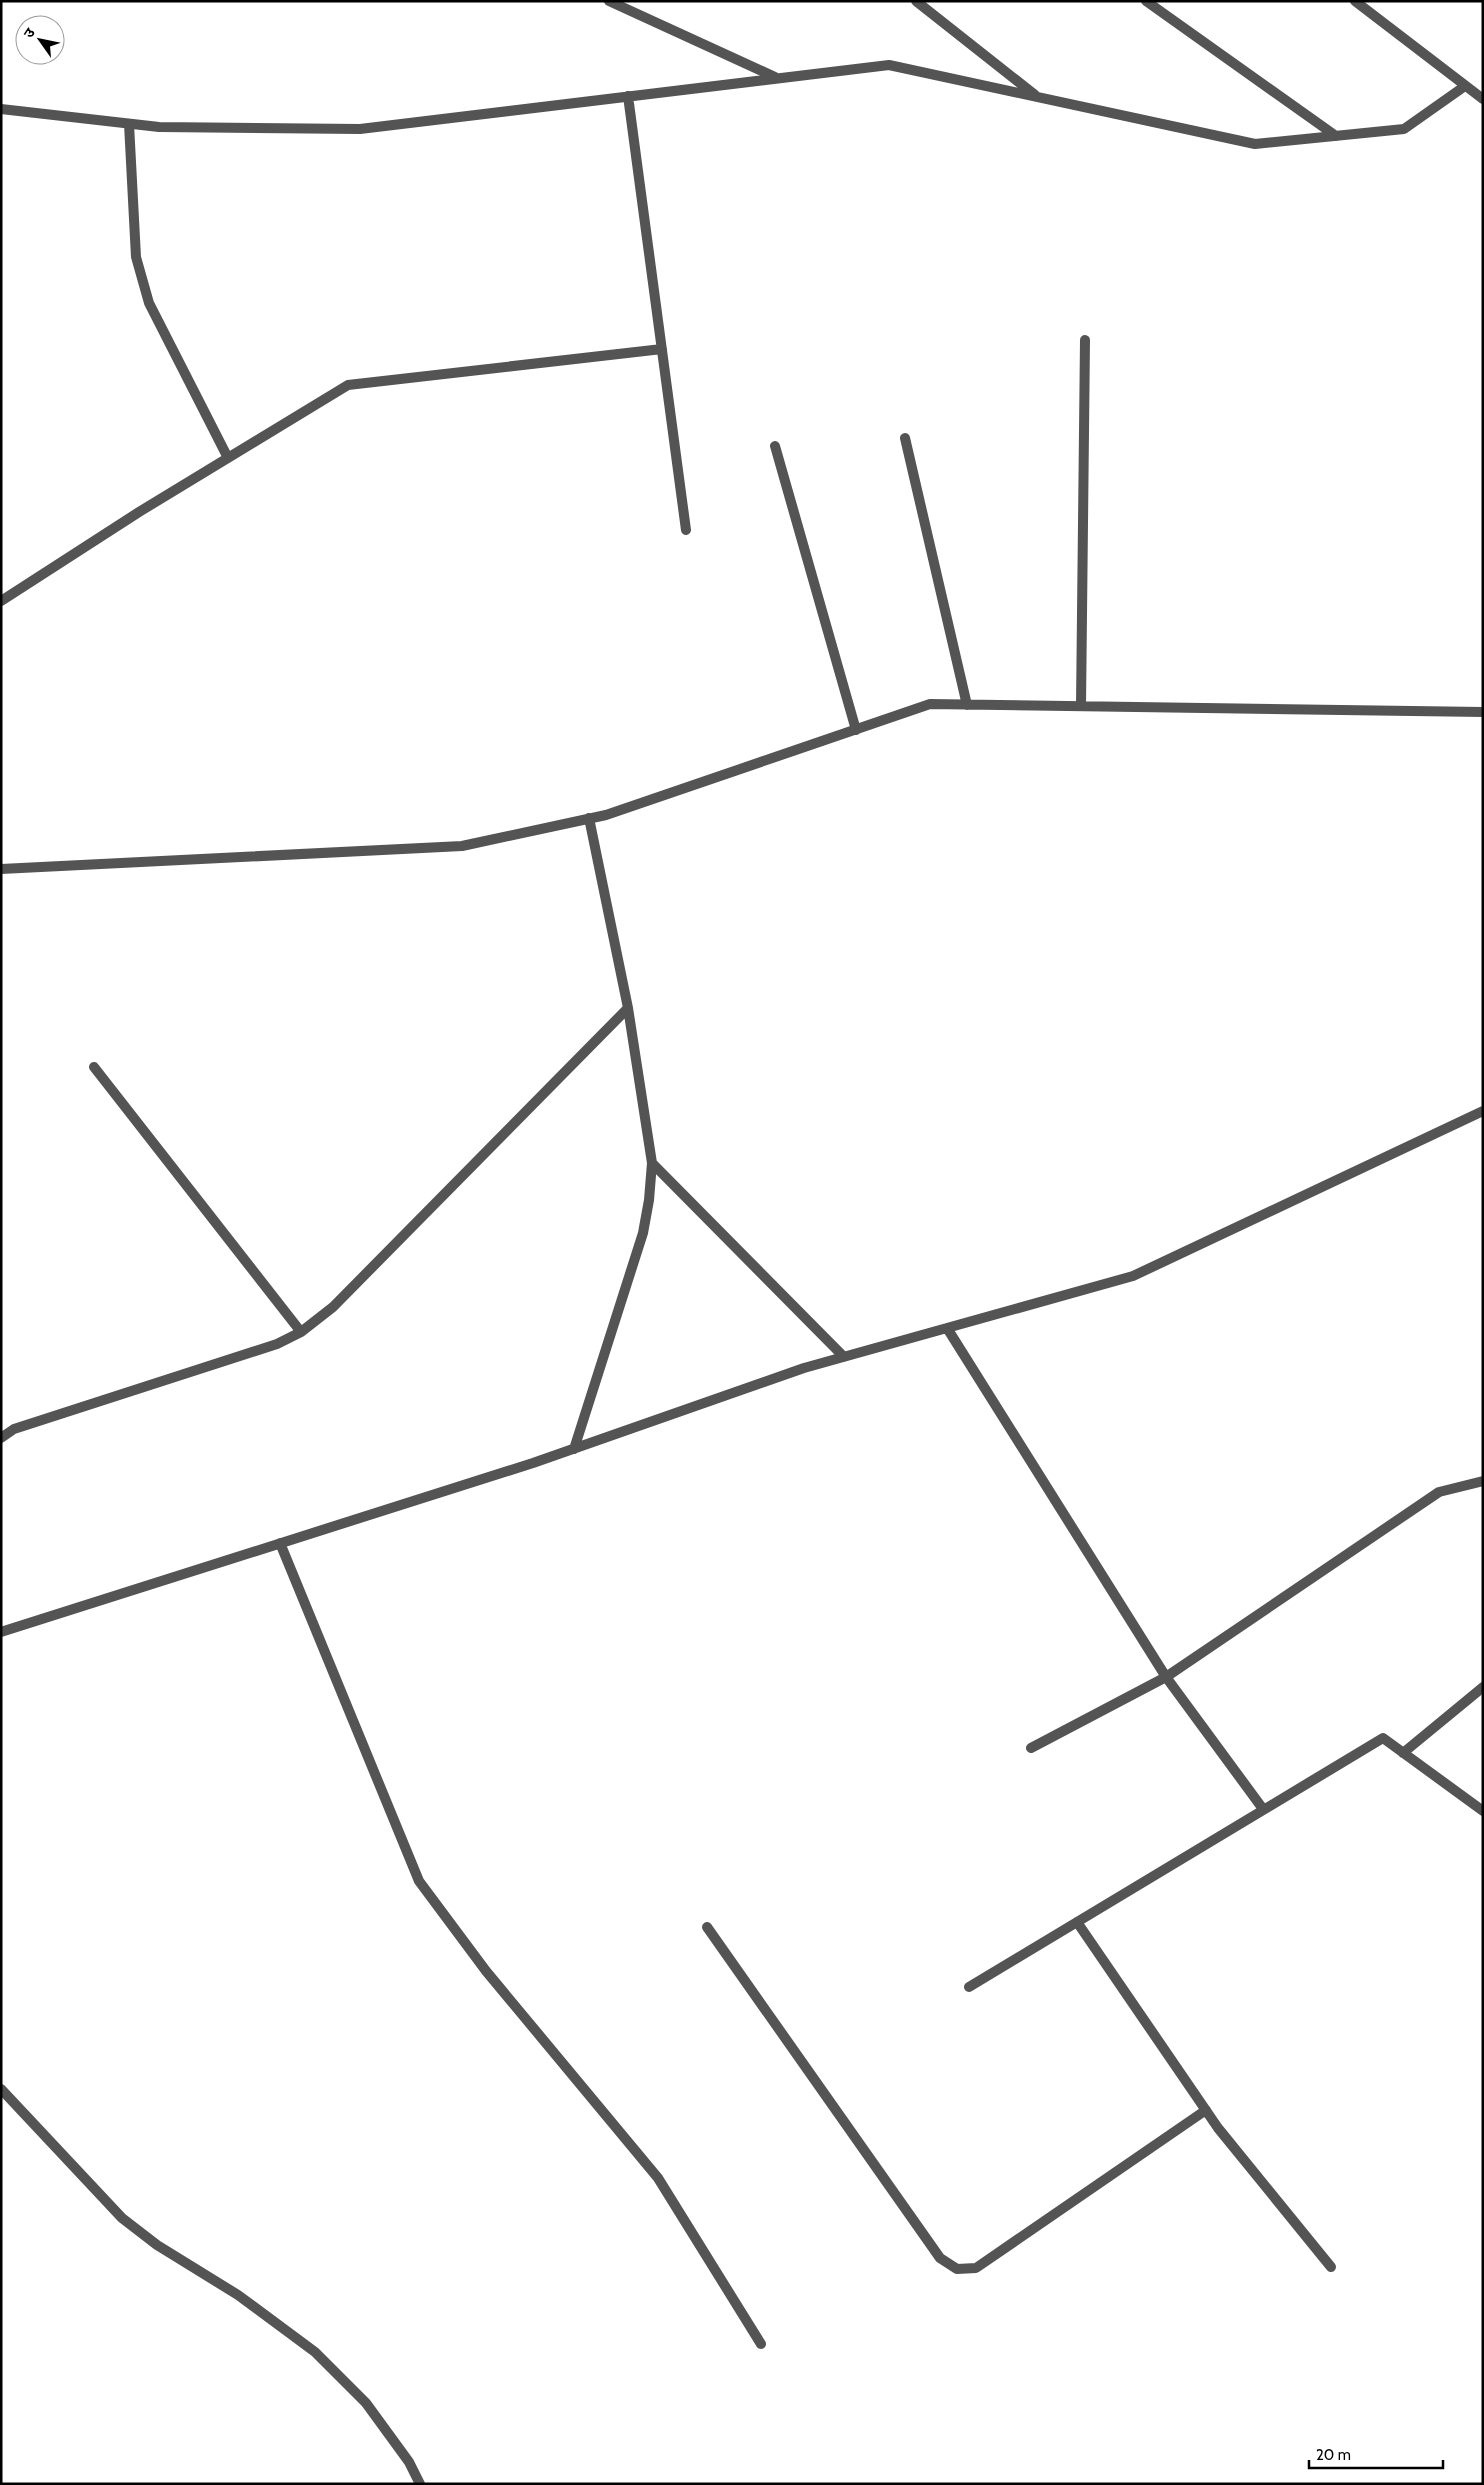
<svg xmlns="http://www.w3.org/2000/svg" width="1484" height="2485" font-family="Cabin,'Noto Sans Devanagari',sans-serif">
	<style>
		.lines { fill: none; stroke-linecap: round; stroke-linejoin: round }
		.minor { stroke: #545454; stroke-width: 10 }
		.tertiary { stroke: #545454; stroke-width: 10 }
	</style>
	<rect width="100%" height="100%" fill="#fff"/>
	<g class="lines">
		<path class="minor" d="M609 1 775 77
			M916 1 1035 95
			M1146 1 1336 136
			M628 96 686 530
			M1 109 159 127 360 129 889 65 1255 144 1404 129 1465 86
			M129 124 136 257 149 303 228 458
			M905 438 967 705
			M775 446 856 730
			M1 601 139 512 348 385 662 349
			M1081 706 1085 340
			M1 869 462 846 606 815 930 704 1483 712
			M94 1067 301 1332
			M652 1163 844 1357
			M947 1328 1166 1677 1263 1809
			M1 1438 14 1429 277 1344 301 1332 333 1307 628 1008
			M574 1449 643 1233 649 1200 652 1163 628 1008 589 818
			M280 1543 419 1881 486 1971 658 2178 761 2344
			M1 1632 533 1463 804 1368 1133 1276 1483 1111
			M1031 1748 1166 1677 1439 1492 1483 1481
			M1403 1753 1483 1687
			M1077 1922 1218 2128 1331 2267
			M707 1927 940 2258 957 2269 976 2268 1206 2110
			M969 1987 1383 1738 1483 1811
			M1 2089 122 2218 157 2245 238 2295 315 2352 366 2403 409 2462 420 2484"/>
		<path class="tertiary" d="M1355 1 1483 99"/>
	</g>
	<rect width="1484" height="2485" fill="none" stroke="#000000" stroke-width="5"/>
	<g transform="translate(40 40) rotate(303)"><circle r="24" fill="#ffffff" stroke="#999999"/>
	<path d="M0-4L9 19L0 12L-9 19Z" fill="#000000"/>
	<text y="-8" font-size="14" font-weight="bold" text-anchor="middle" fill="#000000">उ</text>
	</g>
	<path d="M1309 2460v8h134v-8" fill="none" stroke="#000000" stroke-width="2.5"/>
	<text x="1316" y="2460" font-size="15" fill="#000000" stroke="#ffffff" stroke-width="4" paint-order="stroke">20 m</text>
</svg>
